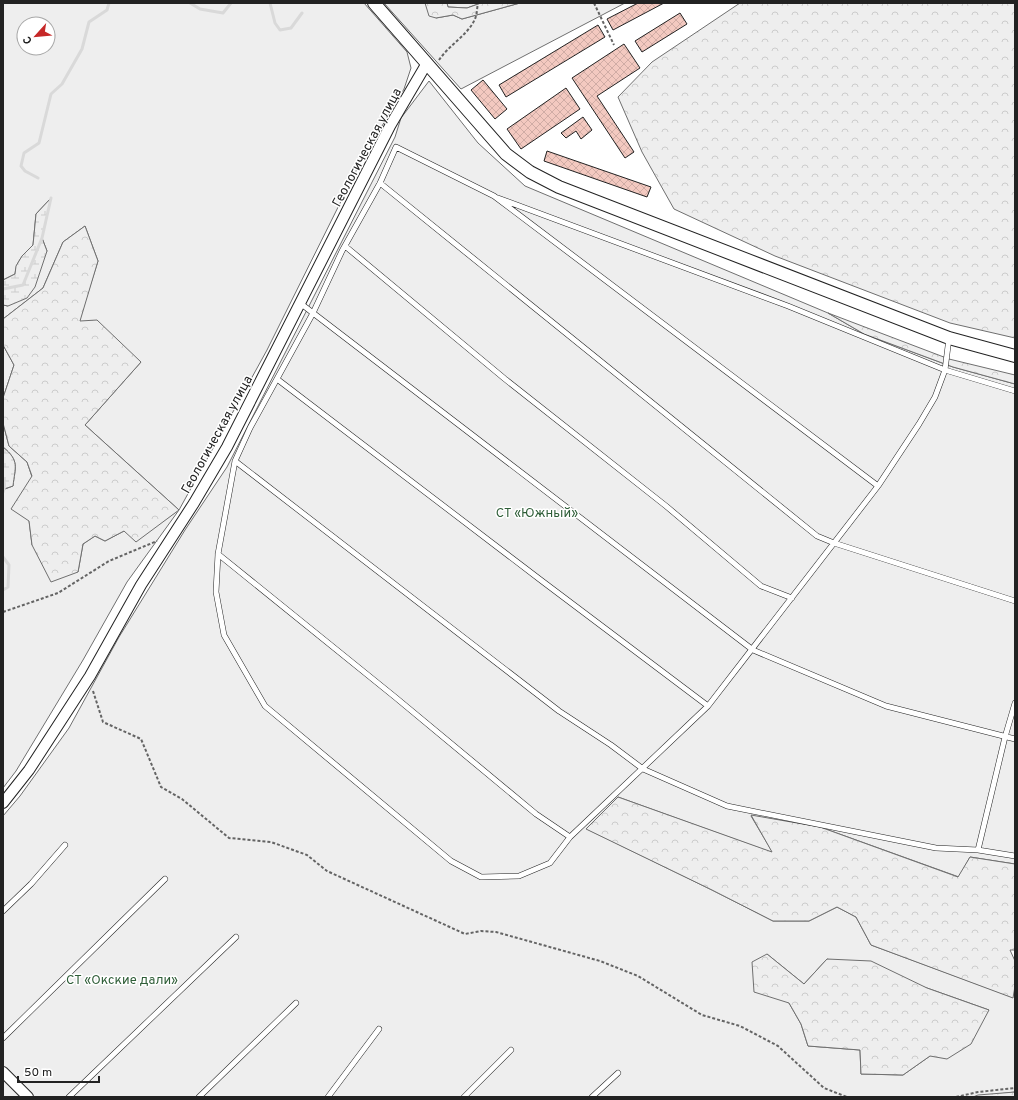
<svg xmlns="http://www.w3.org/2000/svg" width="1018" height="1100" font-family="Overpass,sans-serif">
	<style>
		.green { fill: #eee; stroke: #6f6f6f; fill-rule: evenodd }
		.forest { fill: url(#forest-crowns); stroke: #6f6f6f }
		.wetland { fill: url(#wetland-marsh); stroke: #6f6f6f }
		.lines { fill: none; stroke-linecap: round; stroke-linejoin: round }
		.stream { stroke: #d9d9d9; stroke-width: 3 }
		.building { fill: url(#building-cross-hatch); stroke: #222 }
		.service-casing { stroke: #222; stroke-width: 6 }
		.minor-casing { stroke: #222; stroke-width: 12 }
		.tertiary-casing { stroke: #222; stroke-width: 14 }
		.path { stroke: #646464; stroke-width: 2; stroke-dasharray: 3 2; stroke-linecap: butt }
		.service { stroke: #fff; stroke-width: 5 }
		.minor { stroke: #fff; stroke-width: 10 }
		.tertiary { stroke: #fff; stroke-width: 12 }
		.labels { text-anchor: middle; stroke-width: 3; stroke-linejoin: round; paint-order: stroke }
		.street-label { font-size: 13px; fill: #222; stroke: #fff }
		.park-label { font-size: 13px; fill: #2f5e38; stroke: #fff }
	</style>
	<defs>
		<pattern id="forest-crowns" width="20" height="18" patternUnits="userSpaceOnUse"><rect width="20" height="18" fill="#eee"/><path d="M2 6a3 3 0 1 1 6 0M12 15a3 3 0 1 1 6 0" fill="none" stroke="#ccc"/></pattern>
		<pattern id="wetland-marsh" width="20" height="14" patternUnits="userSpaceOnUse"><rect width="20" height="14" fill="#eee"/><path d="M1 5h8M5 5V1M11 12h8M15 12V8" fill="none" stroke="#ccc"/></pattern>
		<pattern id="building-cross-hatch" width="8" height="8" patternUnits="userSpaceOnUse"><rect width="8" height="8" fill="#f3c9c0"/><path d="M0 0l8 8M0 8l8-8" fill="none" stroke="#d0aca5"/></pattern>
	</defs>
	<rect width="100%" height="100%" fill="#fff"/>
	<path class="green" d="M3 3H364L407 52 411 68 404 89 360 163 267 350 179 510 127 582 83 660 16 771 3 788V489H5L13 486C15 467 20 461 3 447V423L9 446 27 462 32 477 29 520 32 545 78 572 83 544 95 536 105 541 124 531 157 525 179 510 85 425 141 362 79 321 98 261 85 226 63 242 43 288 3 319V305L8 306 47 251 42 238 50 199 36 214 33 245C24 254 16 261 15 274L3 280ZM24 24H48V48H24Z
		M384 3H425L436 18 453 15 462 19 520 3H625L461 89Z
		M447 3H481L467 8 448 7Z
		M429 81 478 143 525 186 828 313 864 334 953 367 1015 384V864L970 857 959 877 820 827 751 816 773 853 618 797 587 829 712 890 773 921H809L837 907 856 917 871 945 1012 997 1015 986V1092L973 1097H3V816L20 796 69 728 119 637 185 530 227 467 395 137 401 118ZM767 954 804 984 827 959 927 988 989 1010 930 1056 903 1075 861 1074 860 1050 808 1046 801 1024 789 1003Z
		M3 345 14 365 3 398Z"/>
	<path class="forest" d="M425 3H447L448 7 467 8 481 3H520L462 19 453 15 436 18 429 16Z
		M740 3H1015V338L950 323 775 256 674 209 642 152 618 97 652 62Z
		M85 226 98 261 80 321 97 320 141 362 85 425 179 510 136 542 124 531 105 541 95 536 83 544 78 572 51 582 32 545 29 521 11 509 32 476 27 462 9 446 3 423V398L14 365 3 345V319L43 288 63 242Z
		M828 313 949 359 1015 375V384L953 367 864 334Z
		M618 797 772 852 751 815 820 827 958 877 970 857 1015 864V950H1010L1015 961V986L1013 998 871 945 856 917 837 907 809 921H773L712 890 586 829Z
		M767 954 804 984 827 959 871 961 927 988 989 1010 971 1044 947 1059 930 1056 903 1075 861 1074 860 1050 808 1046 801 1024 789 1003 754 992 752 962Z
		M1015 1092V1097H973L978 1095Z"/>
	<path class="wetland" d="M51 198 42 238 47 251 35 287 27 298 8 306 3 305V280L15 274 16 266 22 256 33 245 36 214Z
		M3 447C20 461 15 467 13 486L4 489H3Z"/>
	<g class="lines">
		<path class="stream" d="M190 3 200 9 223 13 231 3
			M270 3 275 23 280 30 291 28 302 13
			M38 178 25 171 21 166 24 153 39 143 51 94 62 84 82 49 89 22 107 10 109 3
			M3 289 23 285 42 238 51 198
			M3 478C5 481 5 488 3 492
			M3 557 9 565 8 587 3 590"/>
	</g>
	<path class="building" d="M638 3H664L613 30 607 19Z
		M680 13 687 24 642 52 635 41Z
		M598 25 605 37 506 97 499 85Z
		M624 44 640 68 597 96 634 152 625 158 572 78Z
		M483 80 507 109 495 119 471 90Z
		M566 88 580 109 521 149 507 129Z
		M583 117 592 130 581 139 576 131 566 138 561 133Z
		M547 151 651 187 647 197 544 161Z"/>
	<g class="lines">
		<defs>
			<path id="service" d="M380 183 817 536 834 543 1015 601
				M498 198 788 306 945 370 949 338
				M345 246 505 379 666 506 761 586 792 598
				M300 303 753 650 886 706 1015 739
				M277 379 542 581 708 706
				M235 461 559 711 611 745 643 769 727 806 936 848 978 850 1015 856
				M878 486 494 196 396 147 380 183 342 251 313 313 250 428 235 461 218 554 216 592 224 635 265 706 451 861 481 877 519 876 550 863 570 837 708 706 878 486 919 424 935 397 945 370 1015 391
				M218 554 395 697 536 814 570 837
				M978 850 1005 737 1015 703
				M3 911 31 884 65 845
				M3 1038 165 879
				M69 1097 236 937
				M199 1097 296 1003
				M328 1097 379 1029
				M464 1097 511 1050
				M592 1097 618 1073"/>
			<path id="minor" d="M3 803 29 770 90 676 141 585 194 503 227 447 390 126 427 63
				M3 1072 28 1097"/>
			<path id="tertiary" d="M374 3 506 154 530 172 559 187 949 338 1015 356"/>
		</defs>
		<use href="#service" class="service-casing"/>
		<use href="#minor" class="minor-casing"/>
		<use href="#tertiary" class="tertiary-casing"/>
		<path class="path" d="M594 3 614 45
			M439 60C449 45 468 35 475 19 477 14 477 8 478 3
			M3 612 58 593 109 561 157 541
			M93 691 103 722 141 739 161 787 182 799 229 838 271 842 307 855 327 871 465 934 481 931 496 932 600 961 638 976 702 1015 740 1026 778 1046 824 1088 847 1097
			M956 1097 978 1092 1015 1088"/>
		<use href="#service" class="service"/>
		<use href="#minor" class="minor"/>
		<use href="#tertiary" class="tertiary"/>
	</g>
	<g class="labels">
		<g class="street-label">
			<text transform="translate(366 147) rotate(-62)" y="5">Геологическая улица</text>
			<text transform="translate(216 434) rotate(-61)" y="5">Геологическая улица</text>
		</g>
		<g class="park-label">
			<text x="537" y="517">СТ «Южный»</text>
			<text x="122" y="984">СТ «Окские дали»</text>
		</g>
	</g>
	<rect width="1018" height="1100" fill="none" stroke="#222222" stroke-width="8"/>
	<g transform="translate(36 36) rotate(243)"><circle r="19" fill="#ffffff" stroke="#a7a7a7"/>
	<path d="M0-3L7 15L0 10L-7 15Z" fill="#c62828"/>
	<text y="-6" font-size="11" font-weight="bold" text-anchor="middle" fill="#222222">С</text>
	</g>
	<path d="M18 1076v6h81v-6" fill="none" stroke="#222222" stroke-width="2"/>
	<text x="24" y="1076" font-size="12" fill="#222222" stroke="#ffffff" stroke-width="3" paint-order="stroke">50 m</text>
</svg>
